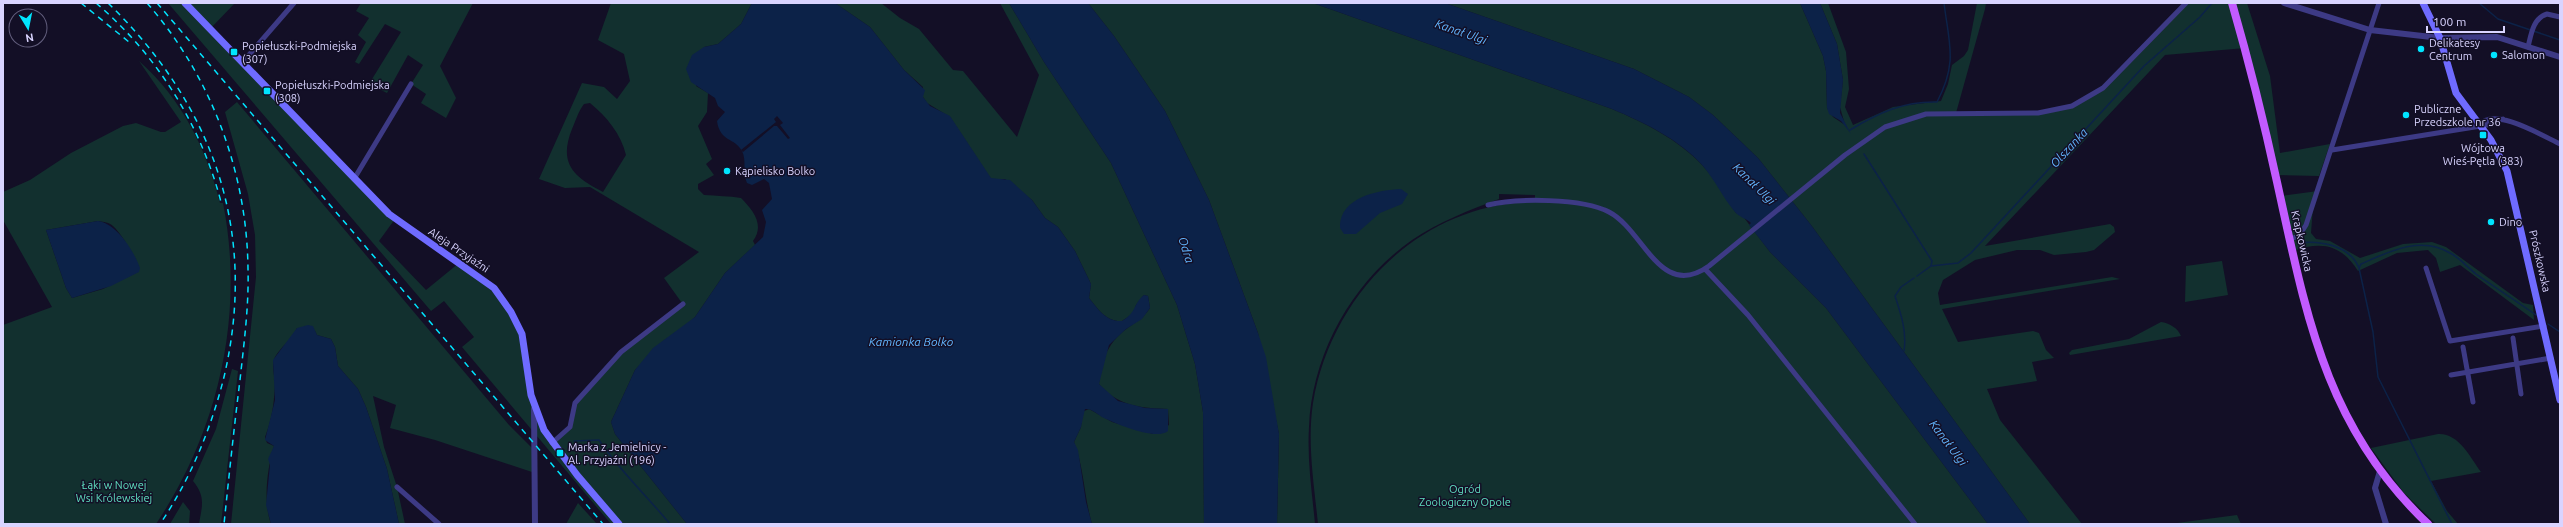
<svg xmlns="http://www.w3.org/2000/svg" width="2563" height="527" font-family="Ubuntu,sans-serif">
	<style>
		.green { fill: #12302f; fill-rule: evenodd }
		.water { fill: #0c2248 }
		.pier { fill: #130f26 }
		.lines { fill: none; stroke-linecap: round; stroke-linejoin: round }
		.stream { stroke: #0c2248; stroke-width: 1.5 }
		.minor { stroke: #3d3a85; stroke-width: 5 }
		.tertiary { stroke: #3d3a85; stroke-width: 6 }
		.secondary { stroke: #6f6bff; stroke-width: 7 }
		.primary { stroke: #c25bff; stroke-width: 8 }
		.rail { stroke: #00e5ff; stroke-width: 1.5; stroke-dasharray: 6 5; stroke-linecap: butt }
		.poi-dot { fill: #00e5ff; stroke: #130f26; stroke-width: 1.5 }
		.labels { text-anchor: middle; stroke-width: 3; stroke-linejoin: round; paint-order: stroke }
		.poi-label { font-size: 11px; fill: #d9d4ff; stroke: #130f26; text-anchor: start }
		.street-label { font-size: 11px; fill: #d9d4ff; stroke: #130f26 }
		.park-label { font-size: 11px; fill: #5fe0c0; stroke: #130f26 }
		.water-label { font-size: 12px; font-style: italic; fill: #62b6ff; stroke: #130f26 }
	</style>
	<rect width="100%" height="100%" fill="#130f26"/>
	<path class="green" d="M168 3H235L210 29 395 219 379 241 426 290 459 263 484 280 517 324 528 381 552 442 570 427 575 403 621 352 682 303 664 278 699 252 590 187 565 188 539 179 582 83 604 87 617 99 630 81 624 54 598 40 611 3H752L741 24 718 44 704 47 696 86 708 93 707 112 698 126 712 159 706 164 714 175 698 184V189L704 195C717 196 729 196 741 198 753 210 765 225 753 241L755 245 725 273 695 317 680 331 663 341 635 370 611 422 615 434 687 524H611L462 347 474 337 444 301 431 311ZM590 103C607 117 621 134 626 155L603 192C574 177 558 164 572 129 576 120 578 112 584 104Z
		M361 3H473L440 66 456 98 446 118 421 103 426 94 411 84 423 65 408 55 387 93 369 84 401 32 385 24 359 64 355 62 366 42 358 35 369 18 356 11Z
		M835 3H881L900 18 919 29 953 70 963 71 1017 137 1039 75 1000 3H1009L1044 62 1111 163 1177 305 1195 364 1203 412 1204 524H1092C1084 497 1084 467 1074 442L1081 427 1082 412 1089 409 1112 422 1153 434 1169 425 1168 409C1141 408 1117 406 1099 384 1101 362 1107 344 1125 330 1135 322 1143 319 1150 308L1148 296 1144 295 1136 305 1134 313 1122 321C1106 322 1098 309 1089 298L1091 284 1075 251 1058 227 1045 218 1032 200 1005 179H991L950 117 927 103 923 97V87L904 70 870 27Z
		M1088 3H1313L1612 109C1645 123 1678 139 1703 166 1716 180 1725 197 1736 213L1742 215 1770 252 1826 308 1988 524H1318C1314 484 1307 443 1313 403 1331 294 1422 202 1535 202V195L1499 194V199C1469 210 1439 222 1412 240 1352 282 1312 354 1309 427 1307 460 1312 492 1315 524H1277L1279 434 1258 333 1209 200 1165 111 1114 36Z
		M1445 3H1800L1823 56 1826 71 1827 108 1833 117 1845 125 1840 107 1843 80 1837 44 1820 3H1828L1846 52 1849 89 1845 107 1853 125 1893 107 1941 101 1948 84 1952 65 1964 56 1968 50 1977 3H1986L1985 9 1956 113 2056 111 2094 95 2186 3H2247L2270 76 2280 153 2330 144 2319 176 2276 175 2245 48 2165 55 1985 246 2110 224 2114 227 2115 232 2094 250 2086 252 2054 255 2040 250H2017L1975 260 1943 280 1938 293 1940 305 2112 277 2120 279 1942 309 1958 342 2033 331 2039 333 2046 350 2054 358 2032 362 2037 381 1987 389 2000 420 2082 524H2030L1811 225 1758 158 1713 115 1689 97 1634 69Z
		M139 61C182 99 206 148 220 203H223C245 313 219 430 156 524H3V325L52 307 3 220V192L30 180 71 153 123 126 136 123 161 132H165L181 122ZM98 221C104 222 109 222 113 226 122 234 138 261 138 272L103 289 72 298 66 288 46 230Z
		M237 102 509 425 534 450 535 473 435 440 390 428 396 405 373 396 384 447 397 487 405 524H399L387 469 366 407 358 389 338 366 335 347 331 339 317 335 315 331 297 328C292 339 281 347 275 357 271 366 275 377 275 385 274 403 272 420 265 437L267 443 274 446C267 469 263 501 271 524H231L256 277 255 235 248 194 225 112Z
		M2318 191 2313 207 2311 233 2316 239 2330 241 2360 258 2403 244 2432 242 2446 247 2523 303 2533 305 2534 320 2460 265 2440 272 2436 258 2428 250 2397 253 2358 271C2341 244 2321 241 2293 251L2281 196Z
		M2222 261 2228 295 2185 302 2186 266Z
		M2161 322C2169 323 2178 328 2181 336L2070 355 2069 353 2072 350 2129 339Z
		M232 369 238 371 221 524H199C202 506 206 497 193 481L216 429Z
		M2438 434C2459 433 2470 457 2481 472L2431 481 2447 511 2458 524H2436L2404 493 2371 448Z
		M183 502 190 511 189 524H170Z
		M578 503 597 524H566Z
		M2237 515 2241 524H2176L2177 523Z"/>
	<path class="water" d="M752 3H835L870 27 904 70 925 90 923 97 930 106 950 116 991 178 1010 180 1032 200 1045 218 1058 227 1075 251 1091 284 1089 298C1098 309 1106 322 1122 321 1138 311 1132 305 1144 295L1148 296 1150 308 1142 319 1126 329 1109 345 1099 384 1118 401 1145 408 1168 409V431C1156 441 1117 424 1104 418 1098 415 1092 408 1085 409L1081 427 1074 442 1078 450 1086 502 1092 524H687L615 434 611 422 635 370 653 348 695 317 725 273 763 237 766 222 762 210 772 199 769 183 764 179 752 185 747 183C742 172 747 161 742 151 734 137 720 142 717 121L725 112 718 106 715 98 691 82 686 69 692 55 704 47 718 44 741 24Z
		M1009 3H1088L1114 36 1165 111 1209 200 1258 333 1266 357 1279 434 1277 524H1204L1203 412 1195 364 1177 305 1111 163 1044 62Z
		M1313 3H1445L1634 69 1689 97 1713 115 1758 158 1811 225 2030 524H1988L1826 308 1770 252 1749 225 1751 223C1747 219 1739 217 1735 212 1723 198 1715 180 1703 166 1679 139 1645 123 1612 109Z
		M1800 3H1820L1837 44 1843 80 1840 113 1851 134 1841 121 1829 114 1827 108 1826 71 1823 56Z
		M1401 189 1408 194 1402 204 1380 213 1356 234H1344L1340 228C1339 197 1379 190 1401 189Z
		M98 221C117 224 134 251 140 268L139 272 111 286 72 298 66 288 46 230Z
		M308 325 313 326 317 335 331 339 335 347 338 366 358 389 366 407 387 469 399 524H271L266 505 270 465 268 459 274 446 265 440 275 400 273 360 297 328Z"/>
	<path class="pier" d="M777 116 783 123 780 125 790 138 788 139 777 126H774L743 152 741 150 776 122 774 119Z"/>
	<g class="lines">
		<path class="stream" d="M2479 3 2498 19 2560 40
			M1850 130C1878 113 1904 101 1937 102 1958 62 1949 44 1944 3
			M1864 154 1932 261 1931 266
			M2298 243C2319 240 2350 245 2359 268
			M1917 276 1931 266 1958 263 1971 253 2144 66 2200 17 2212 3
			M2548 324 2560 332
			M1904 351C1907 332 1901 314 1895 296L1901 287 1914 278
			M574 441 599 440C619 470 647 496 670 524
			M2452 524 2378 377 2373 332 2359 268 2361 264C2388 252 2421 235 2450 253 2460 258 2467 267 2476 274 2496 288 2516 301 2536 315"/>
		<path class="minor" d="M2528 47C2531 35 2533 18 2547 14L2560 17
			M242 63 294 3
			M2480 125C2493 106 2543 136 2560 144
			M2332 150 2487 125 2503 119
			M354 179 411 84
			M1488 205C1517 198 1582 198 1609 212 1644 230 1660 301 1709 266L1845 155 1885 127 1926 114 2038 113 2072 106 2103 88 2186 3
			M2290 239 2299 236 2306 225 2379 3
			M2426 268 2450 341 2544 326
			M1705 269 1748 315 1915 524
			M2513 338 2521 394
			M2463 347 2473 402
			M2451 375 2551 358
			M552 443 570 427 575 403 621 352 683 304
			M397 487 439 524"/>
		<path class="tertiary" d="M2284 3 2370 30 2440 38 2497 37 2560 57
			M534 409 535 524
			M2380 471 2375 488 2386 524"/>
		<path class="secondary" d="M185 3 389 214 494 288 511 312 522 334 531 395 544 430 577 475 619 524
			M2423 3 2440 38 2456 93 2491 140 2507 171 2560 400"/>
		<path class="primary" d="M2232 3C2249 62 2264 122 2277 182 2306 313 2325 427 2428 524"/>
		<path class="rail" d="M81 3 129 42
			M96 3C157 55 201 125 221 202
			M108 3C214 106 258 232 224 377 211 429 190 480 160 524
			M147 3C211 76 247 172 248 269 249 306 244 343 240 380 234 428 229 476 224 524
			M157 3 603 524"/>
	</g>
	<g class="poi-dot">
		<circle cx="2421" cy="49" r="4"/>
		<rect x="230" y="48" width="8" height="8" rx="2"/>
		<circle cx="2494" cy="55" r="4"/>
		<rect x="263" y="87" width="8" height="8" rx="2"/>
		<circle cx="2406" cy="115" r="4"/>
		<rect x="2479" y="131" width="8" height="8" rx="2"/>
		<circle cx="727" cy="171" r="4"/>
		<circle cx="2491" cy="222" r="4"/>
		<rect x="556" y="449" width="8" height="8" rx="2"/>
	</g>
	<g class="labels">
		<g class="poi-label">
			<text x="2429" y="47">Delikatesy<tspan x="2429" dy="13">Centrum</tspan></text>
			<text x="242" y="50">Popiełuszki-Podmiejska<tspan x="242" dy="13">(307)</tspan></text>
			<text x="2502" y="59">Salomon</text>
			<text x="275" y="89">Popiełuszki-Podmiejska<tspan x="275" dy="13">(308)</tspan></text>
			<text x="2414" y="113">Publiczne<tspan x="2414" dy="13">Przedszkole nr 36</tspan></text>
			<text x="2483" y="152" text-anchor="middle">Wójtowa<tspan x="2483" dy="13">Wieś-Pętla (383)</tspan></text>
			<text x="735" y="175">Kąpielisko Bolko</text>
			<text x="2499" y="226">Dino</text>
			<text x="568" y="451">Marka z Jemielnicy -<tspan x="568" dy="13">Al. Przyjaźni (196)</tspan></text>
		</g>
		<g class="street-label">
			<text transform="translate(2302 241) rotate(77)" y="4">Krapkowicka</text>
			<text transform="translate(459 250) rotate(34)" y="4">Aleja Przyjaźni</text>
			<text transform="translate(2540 261) rotate(77)" y="4">Prószkowska</text>
		</g>
		<g class="park-label">
			<text x="114" y="489">Łąki w Nowej<tspan x="114" dy="13">Wsi Królewskiej</tspan></text>
			<text x="1465" y="493">Ogród<tspan x="1465" dy="13">Zoologiczny Opole</tspan></text>
		</g>
		<g class="water-label">
			<text transform="translate(1461 32) rotate(19)" y="4">Kanał Ulgi</text>
			<text transform="translate(2069 148) rotate(-47)" y="4">Olszanka</text>
			<text transform="translate(1754 184) rotate(44)" y="4">Kanał Ulgi</text>
			<text transform="translate(1186 250) rotate(73)" y="4">Odra</text>
			<text x="911" y="346">Kamionka Bolko</text>
			<text transform="translate(1948 443) rotate(53)" y="4">Kanał Ulgi</text>
		</g>
	</g>
	<rect width="2563" height="527" fill="none" stroke="#d9d4ff" stroke-width="8"/>
	<g transform="translate(28 28) rotate(170)"><circle r="19" fill="#130f26" stroke="#625e7d"/>
	<path d="M0-3L7 15L0 10L-7 15Z" fill="#00e5ff"/>
	<text y="-6" font-size="11" font-weight="bold" text-anchor="middle" fill="#d9d4ff">N</text>
	</g>
	<path d="M2427 26v6h77v-6" fill="none" stroke="#d9d4ff" stroke-width="2"/>
	<text x="2433" y="26" font-size="12" fill="#d9d4ff" stroke="#130f26" stroke-width="3" paint-order="stroke">100 m</text>
</svg>
